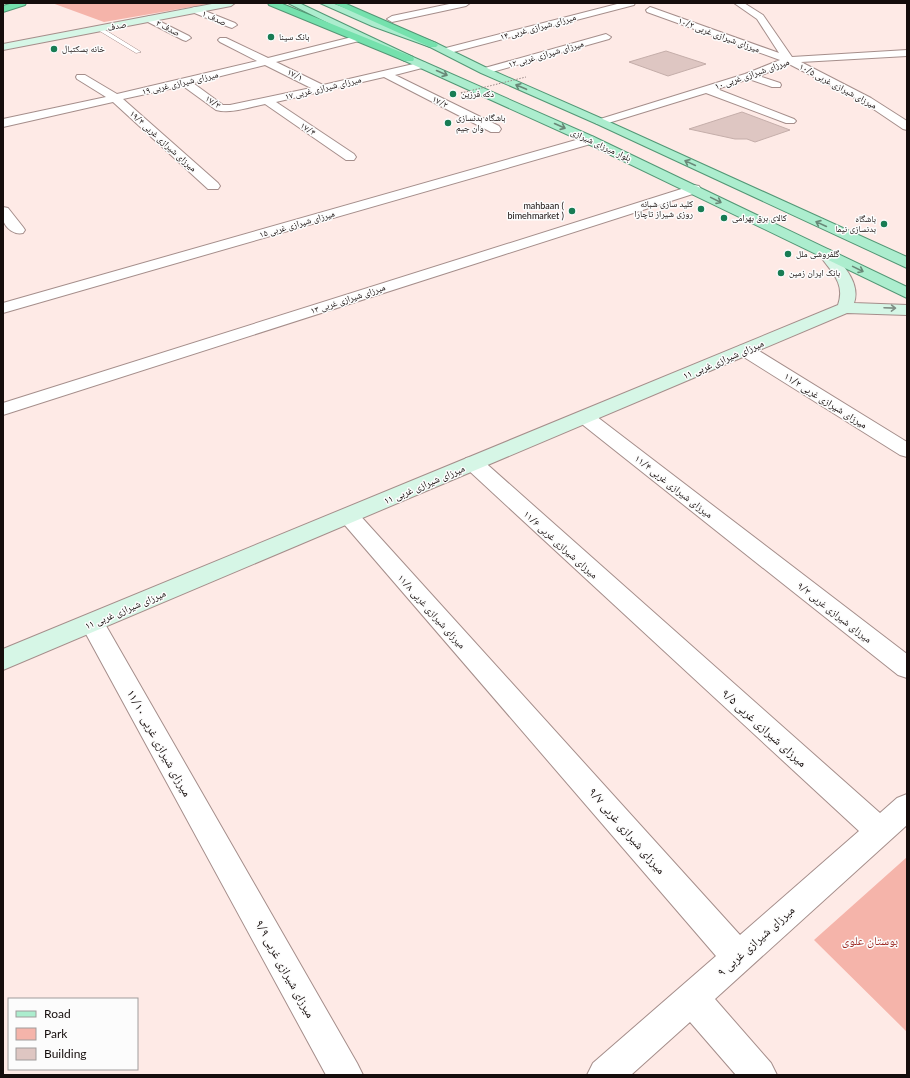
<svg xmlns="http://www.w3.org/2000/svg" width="910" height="1078" font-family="Lato,'Noto Naskh Arabic',sans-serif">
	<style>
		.green { fill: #f5b4aa }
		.building { fill: #dec6c2; stroke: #c5aeaa }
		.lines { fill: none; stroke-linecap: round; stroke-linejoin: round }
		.lane-casing { stroke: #a58e8b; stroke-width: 1 }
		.street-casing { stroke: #a58e8b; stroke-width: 2 }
		.secondary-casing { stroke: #a58e8b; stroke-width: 2 }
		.primary-casing { stroke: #539775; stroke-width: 2 }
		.highway-casing { stroke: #539775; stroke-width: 2 }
		.lane { fill: #fff; fill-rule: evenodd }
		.street { fill: #fff; fill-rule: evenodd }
		.secondary { fill: #d6f6e6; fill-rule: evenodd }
		.primary { fill: #acedce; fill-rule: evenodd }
		.highway { fill: #75e1ad; fill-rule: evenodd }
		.path-bridge-far1 { stroke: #988986; stroke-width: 1; stroke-dasharray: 1.5 1.5; stroke-linecap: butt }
		.path-bridge { stroke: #988986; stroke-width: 1.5; stroke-dasharray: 1.5 1.5; stroke-linecap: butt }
		.oneway { stroke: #688877 }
		.oneway2 { stroke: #7f8d84 }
		.poi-dot { fill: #187c54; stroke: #fcfcfc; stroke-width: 1.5 }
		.labels { text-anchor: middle; stroke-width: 3; stroke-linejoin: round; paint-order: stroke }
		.far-street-label { font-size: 9px; fill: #150d0c; stroke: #fcfcfc }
		.far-poi-label { font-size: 9px; fill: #150d0c; stroke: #fcfcfc; text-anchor: start }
		.street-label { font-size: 10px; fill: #150d0c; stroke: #fcfcfc }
		.near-street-label { font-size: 12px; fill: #150d0c; stroke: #fcfcfc }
		.near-park-label { font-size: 12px; fill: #9c2620; stroke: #fcfcfc }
	</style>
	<rect width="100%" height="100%" fill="#feeae6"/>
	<path class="green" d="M52 3H214L104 22Z
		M907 857V1032L814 940Z"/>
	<path class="building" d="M666 51 706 64 668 76 629 62Z
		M742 112 790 130 755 142 747 139H735L689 129Z"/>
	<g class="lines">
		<defs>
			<path id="lane" d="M98 28H102L141 52 136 53 98 30Z"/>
			<path id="street" d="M454 3H470L466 6 392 22 387 19 392 16Z
				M621 3H635L634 5 446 54 441 51 442 49Z
				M734 3H744L763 15 792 57 907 50V56L801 62 871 98 907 121V130L903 129 863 102 789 64 759 76 780 83 781 85 780 87H772L749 79 717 89 794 119 796 121 794 123H786L706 93 605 124H597L595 122 597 120 745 74 780 60 647 12 646 10 650 7 653 8 779 53 757 19Z
				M195 7 235 23 237 25 232 28 229 27 192 12 191 10 192 8Z
				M149 16 189 36 191 38 186 41 183 40 146 21 144 19Z
				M606 34 611 37 609 39 485 74 480 71 481 69Z
				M356 36 359 37 361 39 359 41 276 62 323 85 422 62 426 63 427 65 426 67 395 75 499 126 501 129 499 132H491L384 77 276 102 354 154 356 157 354 160H346L265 104C250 107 231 114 216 110L183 86 123 99 218 183 220 186 218 189H208L113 102 3 127V119L106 97 77 79 76 77 77 75H85L117 94 257 61 220 42 218 40 220 38H226L268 58ZM265 65 311 88 230 105H223L193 83Z
				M590 136 594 137 596 140 594 143 3 313V303Z
				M694 185 699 186 701 189 699 192 3 415V403Z
				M3 207 8 208 23 227 25 230 23 233C15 235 6 229 3 220 2 217 3 211 3 207Z
				M745 345 751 346 907 442V457L900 455 739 354 736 350 739 346Z
				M585 411 592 413 907 654V678L898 675 578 421 576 417 578 413Z
				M473 457 480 458 880 813 897 798 907 794V825L715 999 771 1063 777 1075H736L690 1022 631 1075H587L593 1063 716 956 337 516 340 511 348 509 356 511 740 935 859 831 466 468 463 463 466 458Z
				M92 614 101 617 357 1063 363 1075H326L80 623 83 617Z"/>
			<path id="secondary" d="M217 3H235L231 6 3 50V44Z
				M825 249 830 250C843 265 861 283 854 303L907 305V315L847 313 3 670V649L838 305C846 282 830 271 818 253L820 250Z"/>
			<path id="primary" d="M288 3H299L413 57 594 137 907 287V298L586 143 405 61Z
				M320 3H332L436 43 489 69 605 120 907 257V268L597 124 481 73 430 47 372 26Z"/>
			<path id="highway" d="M13 3H26L25 5 3 12V6Z
				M268 3H280L413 57 414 59 413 61H405L269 5Z
				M333 3H344L436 43 438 45 436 47H430Z"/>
		</defs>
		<use href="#lane" class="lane-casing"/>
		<use href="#street" class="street-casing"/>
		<use href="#secondary" class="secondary-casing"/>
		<use href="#primary" class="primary-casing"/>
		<use href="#highway" class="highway-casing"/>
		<use href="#lane" class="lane"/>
		<use href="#street" class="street"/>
		<use href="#secondary" class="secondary"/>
		<use href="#primary" class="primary"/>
		<use href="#highway" class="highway"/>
		<path class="path-bridge-far1" d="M461 93 526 77"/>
		<path class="path-bridge" d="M461 93 464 92"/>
	</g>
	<defs><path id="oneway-shaft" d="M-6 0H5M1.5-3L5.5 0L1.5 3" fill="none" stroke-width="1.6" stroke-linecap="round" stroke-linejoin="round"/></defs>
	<g class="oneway">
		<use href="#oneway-shaft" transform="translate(442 73) rotate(24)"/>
		<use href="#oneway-shaft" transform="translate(521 87) rotate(-157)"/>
		<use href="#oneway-shaft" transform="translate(560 126) rotate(24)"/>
		<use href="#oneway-shaft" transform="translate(690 163) rotate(-155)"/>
		<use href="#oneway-shaft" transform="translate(716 200) rotate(26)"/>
		<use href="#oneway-shaft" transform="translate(821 224) rotate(-155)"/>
		<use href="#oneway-shaft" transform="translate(858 269) rotate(26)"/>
	</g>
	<use class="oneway2" href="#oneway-shaft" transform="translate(890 308) rotate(2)"/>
	<g class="poi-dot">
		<circle cx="271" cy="37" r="4"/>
		<circle cx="54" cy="49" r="4"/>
		<circle cx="453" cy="94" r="4"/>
		<circle cx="448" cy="123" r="4"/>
		<circle cx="701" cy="209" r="4"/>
		<circle cx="572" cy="211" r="4"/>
		<circle cx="724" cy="218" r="4"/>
		<circle cx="884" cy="224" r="4"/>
		<circle cx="788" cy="254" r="4"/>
		<circle cx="781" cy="273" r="4"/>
	</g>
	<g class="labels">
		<g class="far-street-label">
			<text transform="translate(214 18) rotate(23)" y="3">۱ صدف</text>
			<text transform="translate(117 26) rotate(-12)" y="3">صدف</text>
			<text transform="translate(538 27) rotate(-15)" y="3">۱۴ میرزای شیرازی غربی</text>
			<text transform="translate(168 28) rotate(27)" y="3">۲ صدف</text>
			<text transform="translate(719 35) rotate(20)" y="3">۱۰/۲ میرزای شیرازی غربی</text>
			<text transform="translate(546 54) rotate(-16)" y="3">۱۲ میرزای شیرازی غربی</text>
			<text transform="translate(752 74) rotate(-19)" y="3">۱۰ میرزای شیرازی غربی</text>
			<text transform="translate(295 75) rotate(27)" y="3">۱۷/۱</text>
			<text transform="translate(180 83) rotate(-13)" y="3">۱۹ میرزای شیرازی غربی</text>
			<text transform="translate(838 86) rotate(28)" y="3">۱۰/۵ میرزای شیرازی غربی</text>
			<text transform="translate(323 88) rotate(-13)" y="3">۱۷ میرزای شیرازی غربی</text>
			<text transform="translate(213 102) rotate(33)" y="3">۱۷/۳</text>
			<text transform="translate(440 102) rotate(27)" y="3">۱۷/۲</text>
			<text transform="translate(308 129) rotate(34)" y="3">۱۷/۴</text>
			<text transform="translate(163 141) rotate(42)" y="3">۱۹/۴ میرزای شیرازی غربی</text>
			<text transform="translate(601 145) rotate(25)" y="3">بلوار میرزای شیرازی</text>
			<text transform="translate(297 224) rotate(-16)" y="3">۱۵ میرزای شیرازی غربی</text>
			<text transform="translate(348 299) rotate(-18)" y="3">۱۳ میرزای شیرازی غربی</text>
		</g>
		<g class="far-poi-label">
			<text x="279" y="40">بانک سینا</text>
			<text x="62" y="52">خانه بسکتبال</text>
			<text x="461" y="97">دکه فرزین</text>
			<text x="456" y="121">باشگاه بدنسازی<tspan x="456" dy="10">وان جیم</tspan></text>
			<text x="693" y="207" text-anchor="end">کلید سازی شبانه<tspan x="693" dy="10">روزی شیراز تاچارا</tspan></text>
			<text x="564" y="209" text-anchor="end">mahbaan (<tspan x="564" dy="10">bimehmarket )</tspan></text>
			<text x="732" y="221">کالای برق بهرامی</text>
			<text x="876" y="222" text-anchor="end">باشگاه<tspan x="876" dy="10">بدنسازی نیما</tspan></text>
			<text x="796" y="257">گلفروشی ملل</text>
			<text x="789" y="276">بانک ایران زمین</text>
		</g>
		<g class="street-label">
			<text transform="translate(723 359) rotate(-23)" y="4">میرزای شیرازی غربی ۱۱</text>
			<text transform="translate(826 400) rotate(32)" y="4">میرزای شیرازی غربی ۱۱/۲</text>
			<text transform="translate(424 484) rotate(-23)" y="4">میرزای شیرازی غربی ۱۱</text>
			<text transform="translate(674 486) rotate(38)" y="4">میرزای شیرازی غربی ۱۱/۴</text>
			<text transform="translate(561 544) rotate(42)" y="4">میرزای شیرازی غربی ۱۱/۶</text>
			<text transform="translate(125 609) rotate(-23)" y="4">میرزای شیرازی غربی ۱۱</text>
			<text transform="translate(432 611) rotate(48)" y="4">میرزای شیرازی غربی ۱۱/۸</text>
			<text transform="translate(835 612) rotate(38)" y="4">میرزای شیرازی غربی ۹/۳</text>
		</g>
		<g class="near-street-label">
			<text transform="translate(764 728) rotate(42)" y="4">میرزای شیرازی غربی ۹/۵</text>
			<text transform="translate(159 743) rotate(61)" y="4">میرزای شیرازی غربی ۱۱/۱۰</text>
			<text transform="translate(627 831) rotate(49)" y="4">میرزای شیرازی غربی ۹/۷</text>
			<text transform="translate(756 941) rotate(-42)" y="4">میرزای شیرازی غربی ۹</text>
			<text transform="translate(285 969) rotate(61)" y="4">میرزای شیرازی غربی ۹/۹</text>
		</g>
		<g class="near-park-label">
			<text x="870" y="945">بوستان علوی</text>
		</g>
	</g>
	<rect width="910" height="1078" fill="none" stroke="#150d0c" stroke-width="8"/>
	<rect x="8" y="998" width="130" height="72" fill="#fcfcfc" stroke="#a09c9c"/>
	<rect x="16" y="1011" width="20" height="6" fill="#acedce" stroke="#a09c9c"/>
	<text x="44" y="1018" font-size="12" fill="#150d0c">Road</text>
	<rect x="16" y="1028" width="20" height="12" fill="#f5b4aa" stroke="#a09c9c"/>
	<text x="44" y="1038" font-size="12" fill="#150d0c">Park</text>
	<rect x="16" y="1048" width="20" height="12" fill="#dec6c2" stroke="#a09c9c"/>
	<text x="44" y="1058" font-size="12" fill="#150d0c">Building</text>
</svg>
